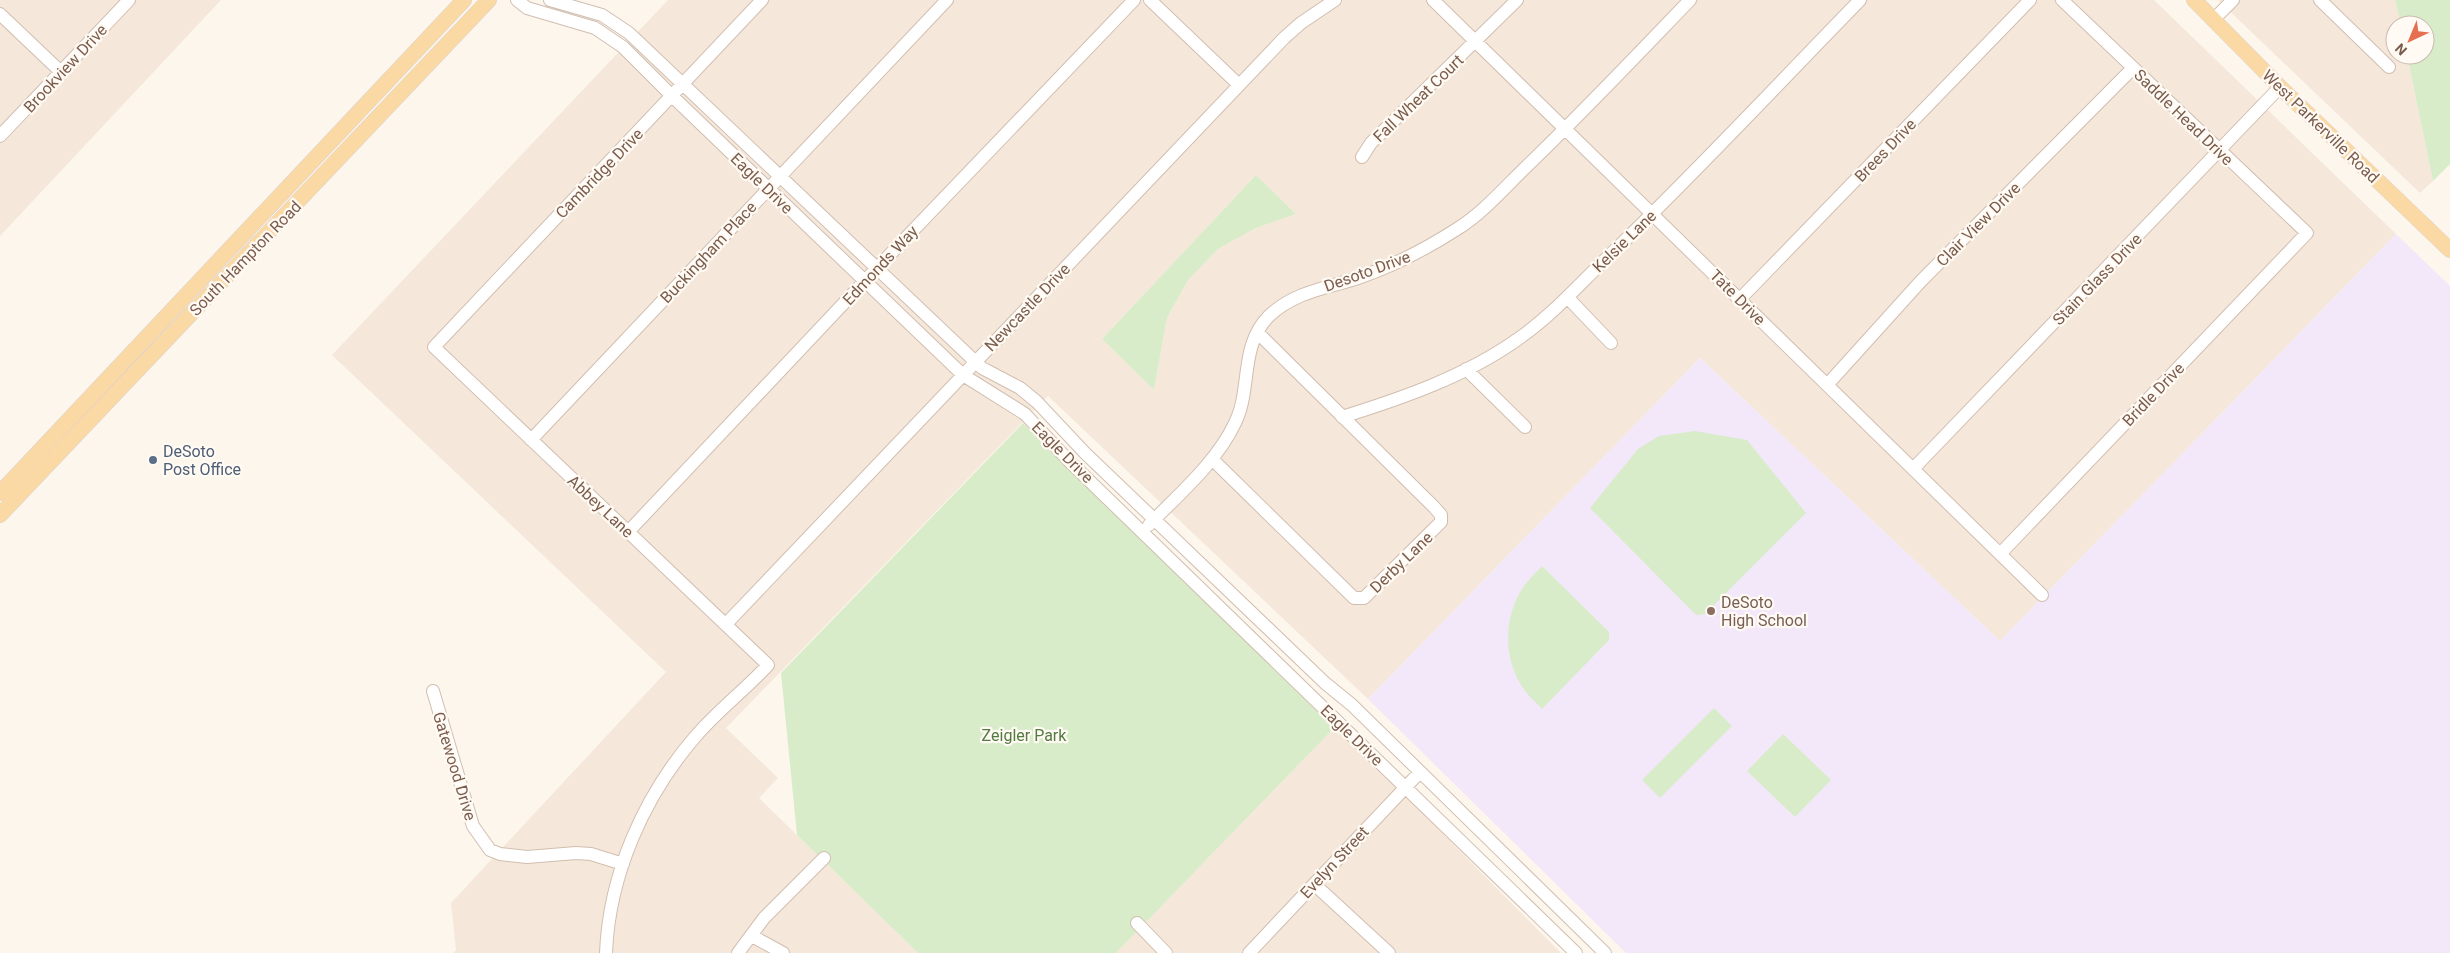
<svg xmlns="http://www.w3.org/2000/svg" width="2450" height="953" font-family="Roboto,sans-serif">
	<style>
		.residential { fill: #f5e8da; fill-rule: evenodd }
		.education { fill: #f3e8fa }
		.green { fill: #d8ecc9 }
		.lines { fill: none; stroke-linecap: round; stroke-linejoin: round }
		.minor-casing { stroke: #d1beb0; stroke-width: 14 }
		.major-casing { stroke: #dad1cd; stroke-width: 16 }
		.minor { stroke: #fff; stroke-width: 12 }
		.major { stroke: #fbd9a5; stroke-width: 15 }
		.service-dot { fill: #5c6f8a; stroke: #fffaf3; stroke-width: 2 }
		.education-dot { fill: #8d6e63; stroke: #fffaf3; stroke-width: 2 }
		.labels { text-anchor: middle; stroke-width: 4.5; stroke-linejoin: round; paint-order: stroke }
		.street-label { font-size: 16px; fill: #7a5c4d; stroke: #fffaf3 }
		.service-label { font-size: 16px; fill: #4e5e75; stroke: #fffaf3; text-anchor: start }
		.education-label { font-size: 16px; fill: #785e54; stroke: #fffaf3; text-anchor: start }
		.park-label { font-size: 16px; fill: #537a41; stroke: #fffaf3 }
	</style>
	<rect width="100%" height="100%" fill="#fdf6ec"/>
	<path class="residential" d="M0 0H221L0 236Z
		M668 0H2154L2396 234 2000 641 1700 358 1368 699 1048 396 726 728 778 778 759 798 918 953H453L456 950 451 903 666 672 332 355ZM1256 175 1296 214 1256 228 1218 249 1188 280 1167 318 1154 390 1102 339Z
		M2218 0H2395L2401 25H2395V55H2407L2433 181 2420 193Z
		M1336 726 1561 953H1116Z"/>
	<path class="education" d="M2396 234 2450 286V953H1626L1368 699 1700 358 2000 641Z"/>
	<path class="green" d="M2395 0H2450V164L2433 181 2407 55H2425V25H2401Z
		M1256 175 1296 214 1256 228 1218 249 1188 280 1167 318 1154 390 1102 339Z
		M1023 423 1336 726 1116 953H918L797 835 781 673Z
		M1695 431 1747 440 1806 513 1705 614 1696 615 1590 508 1638 449 1659 436Z
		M1542 566 1609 632V640L1542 709C1536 702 1528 696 1523 688 1503 659 1503 616 1524 586 1529 579 1536 573 1542 566Z
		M1714 708 1732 726 1660 798 1642 780Z
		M1783 734 1831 780 1795 817 1747 771Z"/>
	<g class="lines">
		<defs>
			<path id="minor" d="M517 0 527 8 595 28 623 47 672 96 963 375 1025 414 1070 462 1576 953
				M550 0 602 15 629 33 982 368 1020 388 1037 402 1085 453 1325 683 1352 705 1605 953
				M1150 0 1239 85
				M1433 0 2042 595
				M2320 0 2389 67
				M0 14 61 72
				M2214 19 2233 0
				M0 136 129 0
				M1362 157 1371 143 1517 0
				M1568 298 1611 343
				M1740 299 2030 0
				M1466 369 1525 427
				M1827 385 1921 281 2133 68
				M1342 417C1403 398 1466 376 1518 339 1554 314 1582 281 1613 252 1698 170 1778 84 1860 0
				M531 440 947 0
				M1212 459 1354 598H1364L1441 522V515L1434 507 1258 333
				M1913 469 2280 87
				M1149 525C1179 494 1216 463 1235 423 1252 389 1239 346 1269 316 1294 292 1327 288 1358 278 1393 266 1426 249 1457 229 1483 213 1505 187 1527 166 1583 112 1636 56 1690 0
				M628 532 877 268 1134 0
				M2000 554 2307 233 2062 0
				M726 624 1284 38 1301 23 1335 0
				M433 691 473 826 490 850 500 854 527 857 576 853 591 854 623 864
				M1314 884 1389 953
				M1137 923 1166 953
				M752 936 783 953
				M606 953C609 875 644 796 695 737 717 711 745 690 768 665L434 347 762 0
				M738 953 764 918 824 858
				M1249 953 1420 772"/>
			<path id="major" d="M2194 0 2280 87 2450 250
				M0 493 464 0
				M0 515 489 0"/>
		</defs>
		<use href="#minor" class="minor-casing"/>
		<use href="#major" class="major-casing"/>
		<use href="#minor" class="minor"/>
		<use href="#major" class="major"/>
	</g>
	<circle class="service-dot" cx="153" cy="460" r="5"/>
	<circle class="education-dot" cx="1711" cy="611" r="5"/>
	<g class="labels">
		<g class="street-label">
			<text transform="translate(65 68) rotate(-47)" y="6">Brookview Drive</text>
			<text transform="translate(1418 98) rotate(-44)" y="6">Fall Wheat Court</text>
			<text transform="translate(2184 117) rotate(44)" y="6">Saddle Head Drive</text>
			<text transform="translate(2321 126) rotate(44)" y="6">West Parkerville Road</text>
			<text transform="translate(1885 150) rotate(-46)" y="6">Brees Drive</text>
			<text transform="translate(599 173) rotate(-46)" y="6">Cambridge Drive</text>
			<text transform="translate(762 183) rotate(44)" y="6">Eagle Drive</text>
			<text transform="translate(1978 224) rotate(-45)" y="6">Clair View Drive</text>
			<text transform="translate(1624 241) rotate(-44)" y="6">Kelsie Lane</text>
			<text transform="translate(708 252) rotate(-47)" y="6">Buckingham Place</text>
			<text transform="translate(245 258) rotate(-46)" y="6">South Hampton Road</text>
			<text transform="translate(880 265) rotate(-47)" y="6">Edmonds Way</text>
			<text transform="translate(1367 271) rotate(-20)" y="6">Desoto Drive</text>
			<text transform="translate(2097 279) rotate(-46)" y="6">Stain Glass Drive</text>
			<text transform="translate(1738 297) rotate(45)" y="6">Tate Drive</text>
			<text transform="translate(1027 307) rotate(-46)" y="6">Newcastle Drive</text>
			<text transform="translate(2153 394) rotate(-46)" y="6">Bridle Drive</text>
			<text transform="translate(1063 452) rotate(45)" y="6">Eagle Drive</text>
			<text transform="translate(601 506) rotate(43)" y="6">Abbey Lane</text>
			<text transform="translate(1401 562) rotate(-44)" y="6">Derby Lane</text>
			<text transform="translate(1352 735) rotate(44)" y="6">Eagle Drive</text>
			<text transform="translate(455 766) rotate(73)" y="6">Gatewood Drive</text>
			<text transform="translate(1334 862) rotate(-47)" y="6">Evelyn Street</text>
		</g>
		<g class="service-label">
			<text x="163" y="457">DeSoto<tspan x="163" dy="18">Post Office</tspan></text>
		</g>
		<g class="education-label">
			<text x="1721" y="608">DeSoto<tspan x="1721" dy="18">High School</tspan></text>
		</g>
		<g class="park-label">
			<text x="1024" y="741">Zeigler Park</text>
		</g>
	</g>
	<g transform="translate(2410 40) rotate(224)"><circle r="24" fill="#fffaf3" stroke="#cabbb1"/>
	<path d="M0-4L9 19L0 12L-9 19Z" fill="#e76f51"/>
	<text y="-8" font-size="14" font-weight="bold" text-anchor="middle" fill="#7a5c4d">N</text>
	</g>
</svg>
